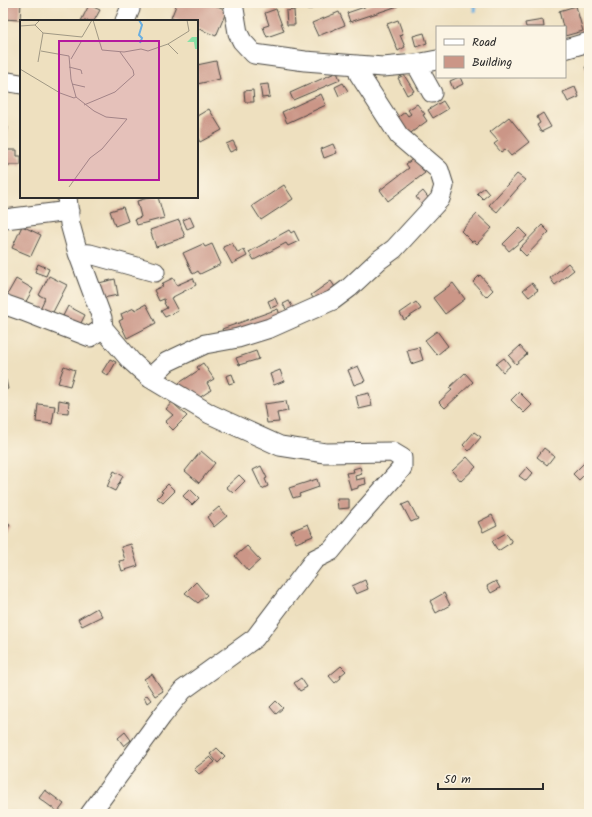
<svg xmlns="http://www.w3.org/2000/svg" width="592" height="817" font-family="Kalam,sans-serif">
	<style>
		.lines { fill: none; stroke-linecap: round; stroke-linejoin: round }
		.stream { stroke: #6aafe0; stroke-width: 4 }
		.building { fill: #cb9687 }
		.minor-casing { stroke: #484641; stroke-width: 21 }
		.minor { stroke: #fff; stroke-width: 19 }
		.inset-river { fill: none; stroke: #6aafe0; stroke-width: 2 }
		.inset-road { fill: none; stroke: #a09884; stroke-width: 1 }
		.view { fill: #b5179e; fill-opacity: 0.15; stroke: #b5179e; stroke-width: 2 }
		.inset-edge { fill: none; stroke: #2b2b2b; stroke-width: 2 }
	</style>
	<rect width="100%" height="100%" fill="#fcf5e5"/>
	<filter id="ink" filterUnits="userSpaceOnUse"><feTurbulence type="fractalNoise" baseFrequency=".025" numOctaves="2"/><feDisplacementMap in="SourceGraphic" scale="8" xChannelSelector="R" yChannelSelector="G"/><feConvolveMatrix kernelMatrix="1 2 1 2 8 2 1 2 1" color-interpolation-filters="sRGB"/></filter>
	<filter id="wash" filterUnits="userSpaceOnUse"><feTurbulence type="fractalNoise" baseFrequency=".012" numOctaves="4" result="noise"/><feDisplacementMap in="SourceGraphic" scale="16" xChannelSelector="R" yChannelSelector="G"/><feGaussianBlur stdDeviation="0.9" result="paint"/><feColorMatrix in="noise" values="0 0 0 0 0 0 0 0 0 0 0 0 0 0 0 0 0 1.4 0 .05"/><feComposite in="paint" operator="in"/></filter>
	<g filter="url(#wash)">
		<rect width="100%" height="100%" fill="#eee0bf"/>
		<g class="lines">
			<path class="stream" d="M475 3 474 4 475 10"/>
		</g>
		<g id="blocks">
			<path class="building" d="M3 3H21L20 20 3 19Z
				M177 3H210L227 10 216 36 197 28V21H178L171 18Z
				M293 3H311L312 9H294Z
				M376 3H397L398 6 350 22 347 13Z
				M89 5 100 10 94 21H81Z
				M576 6 583 31 565 36V27H563L559 11Z
				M276 9 284 31 267 37 263 27 269 25 265 13Z
				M294 10 295 25H287L286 11Z
				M339 12 345 25 318 36 312 23Z
				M398 20 403 34 400 35 405 47 398 51 387 24Z
				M543 20 544 27H526L525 23Z
				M424 33 427 43 416 47 413 36Z
				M216 61 220 79 197 84V65Z
				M589 65V76L585 67Z
				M337 72 340 80 293 100 290 93Z
				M404 75 414 91 407 95 398 78Z
				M459 77H460L463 84 453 89 450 81Z
				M343 83 348 91 339 96 335 87Z
				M268 84 270 97 262 98 260 85Z
				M575 87 579 97 568 102 563 92Z
				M253 90 254 102H245L244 91Z
				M321 94 326 105 287 123 282 112Z
				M443 101 448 109 433 118 428 110Z
				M417 104 425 114 423 115 427 121 408 135 396 119 405 112 408 116 411 114 408 110Z
				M209 109 222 130 200 142 197 137V116Z
				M543 113 551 127 541 132 537 125 540 123 537 117Z
				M509 117 529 142 511 156 505 149 501 152 494 144 498 141 490 132Z
				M3 127H8L7 137H3Z
				M233 141 237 149 230 152 226 144Z
				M333 144 337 153 324 158 321 149Z
				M3 150H17V156H21V165H3Z
				M414 158 425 173 388 201 380 190 409 168 406 164Z
				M3 174 7 175 5 194H3Z
				M517 174 525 180 497 212 489 205Z
				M284 185 293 199 261 220 252 206Z
				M484 188 489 194 483 199 477 193Z
				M423 191 430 200 423 206 416 197Z
				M152 197H158L164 218 137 225 135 219 141 217 137 201Z
				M123 207 128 221 115 226 110 211Z
				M477 214 492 228 477 244 474 241 472 242 461 231Z
				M190 217 194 226 187 229 183 220Z
				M179 220 185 237 156 247 150 230Z
				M542 225 549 232 526 256 519 249Z
				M22 226 41 235 31 256 12 248Z
				M519 228 527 236 509 251 503 244Z
				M289 230 291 233 294 231 299 241 288 246 286 243 254 260 249 252Z
				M232 243 238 253 244 250 247 256 232 264 223 247Z
				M203 244 205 247 212 244 221 264 200 274 198 271 193 274 183 253Z
				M568 263 574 270 555 285 550 278Z
				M38 264 49 269 46 276 35 272Z
				M480 275 493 290 486 297 473 282Z
				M49 276 67 285 52 314 40 309 45 298 39 295Z
				M173 278 177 285 193 278 196 285 171 298 178 311 165 317 161 311 167 308 164 303H165L164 299 159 301 154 290 163 286 161 284Z
				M16 279 33 289 24 305 7 295Z
				M115 279 118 295 103 298 99 283Z
				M331 281 337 290 318 304 311 295Z
				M453 283 465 299 445 314 433 298Z
				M532 283 538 290 529 297 523 290Z
				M275 298 278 305 271 308 268 301Z
				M289 301 293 308 287 311 283 304Z
				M416 302 421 309 404 320 400 313Z
				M146 304 156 323 127 338 119 321 123 319 121 314 134 308 135 310Z
				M68 306 85 315 80 325 63 316Z
				M278 309 281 319 225 338 222 329Z
				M437 331 448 346 437 355 425 340Z
				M520 346 527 354 516 364 509 356Z
				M419 347 423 360 411 364 407 350Z
				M256 351 259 359 239 365 236 358Z
				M504 358 510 366 503 372 496 364Z
				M110 359 116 362 108 376 102 372Z
				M203 363 214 379 207 383 211 390 196 400 189 390 185 392 179 383 199 370 197 367Z
				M64 366 75 370 70 386 58 383Z
				M358 366 365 381 354 385 348 370Z
				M280 370 284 381 274 385 270 374Z
				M465 373 473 382 445 408 439 402 452 390 449 388Z
				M232 374 235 382 229 384 226 376Z
				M3 380H6L8 389 3 390Z
				M519 392 532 405 524 413 511 400Z
				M369 393 372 406 359 409 356 396Z
				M59 400 69 402 68 413 58 412Z
				M286 401 288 411 277 413 279 422 267 423 264 404Z
				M172 402 187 416 173 430 165 422 173 415 166 409Z
				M38 404 55 406 52 424 36 422Z
				M474 432 481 437 469 451 463 445Z
				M544 448 554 456 547 465 537 457Z
				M201 451 215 463 199 483 185 471Z
				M467 457 476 467 461 481 452 471Z
				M589 458V470L579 480 573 474Z
				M261 466 267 478 265 479 268 486 262 489 253 470Z
				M360 467 362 474 355 476 356 480 365 478 366 484 358 486V488L351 490 346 473 354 472 353 469Z
				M527 467 533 473 526 481 519 476Z
				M114 471 123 476 115 491 107 487Z
				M239 475 245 481 233 493 226 487Z
				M317 479 319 487 299 494 300 496 293 498 289 488Z
				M168 484 175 491 163 503 157 498 163 492 161 491Z
				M190 489 199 498 192 505 183 496Z
				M337 499H349V508L338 509Z
				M409 502 418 519 411 522 402 505Z
				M219 507 227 516 214 527 207 517Z
				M492 515 497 525 483 532 478 522Z
				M3 521 10 525 3 535Z
				M308 524 313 536 296 543 291 531Z
				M506 533 512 542 498 551 492 541Z
				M131 544 138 566 122 571 119 561 125 560 121 547Z
				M247 546 260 560 248 571 235 556Z
				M365 580 368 589 356 594 352 586Z
				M496 581 500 588 491 593 487 586Z
				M196 582 207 595 198 603 185 593Z
				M444 593 450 605 436 613 430 601Z
				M97 608 102 616 82 626 78 619Z
				M341 666 346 671 340 676 341 678 335 683 329 676Z
				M152 674 163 691 155 696 144 679Z
				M301 678 307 687 300 691 294 683Z
				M147 695 151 700 147 703 144 697Z
				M276 701 283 708 276 714 270 707Z
				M125 732 131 740 124 746 118 738Z
				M217 748 225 756 218 763 210 754Z
				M210 757 215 762 199 774 194 769Z
				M45 790 64 804 58 812 39 798Z"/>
		</g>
	</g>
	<g filter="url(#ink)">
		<use href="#blocks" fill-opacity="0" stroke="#484641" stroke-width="1"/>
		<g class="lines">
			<defs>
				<path id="minor" d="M233 3 238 33 242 41 254 54 305 61 383 67 416 64 437 60
					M125 21 130 9
					M565 49 589 42
					M416 64 432 93
					M3 81 21 84
					M67 197 70 224 78 253 102 318 103 328
					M5 219 69 211
					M78 253 90 254 155 272
					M3 303 6 305 23 311 90 337 103 328 131 361 150 378 210 414 280 446 325 453 392 452 402 458V468L357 519 331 551 315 559 255 638 183 690 162 716 90 814
					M150 378 167 362 205 344 238 338 270 328 333 300 349 288 379 260 394 249 440 199 444 186 439 170 399 136 359 74 358 65"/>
			</defs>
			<use href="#minor" class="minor-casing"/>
			<use href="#minor" class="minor"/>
		</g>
	</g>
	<g transform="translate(20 20)">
		<rect width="178" height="178" fill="#eee0bf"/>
		<path d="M172 17H178V29H175L174 22H167Z" fill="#88e1a6"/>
		<path class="inset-river" d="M119 0 122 5 119 15 122 18 120 23"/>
		<path class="inset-road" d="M73 0 82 30 104 32 121 29 128 31 148 24 169 11 167 0M15 5 23 13 62 17 72 0M0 6 15 5 20 0M148 24 158 34M21 31 49 36 51 59 56 77M51 39 61 22M18 42 23 13M49 47 61 50 62 54M0 49 40 73 54 78 56 77 74 91 86 97 107 99 82 129 70 138 49 167M52 64 65 67M64 85 95 72 114 55 113 50 100 32"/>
		<path class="view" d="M39 21H139V160H39Z"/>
		<rect width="178" height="178" class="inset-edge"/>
	</g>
	<rect width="592" height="817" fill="none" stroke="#fcf5e5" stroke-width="16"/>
	<rect x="436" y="26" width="130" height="52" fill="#fcf5e5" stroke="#a8a49b"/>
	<rect x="444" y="39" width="20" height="6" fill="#ffffff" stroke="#a8a49b"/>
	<text x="472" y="46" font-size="12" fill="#2b2b2b">Road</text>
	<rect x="444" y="56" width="20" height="12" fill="#cb9687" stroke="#a8a49b"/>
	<text x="472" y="66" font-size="12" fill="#2b2b2b">Building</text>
	<path d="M438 783v6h105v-6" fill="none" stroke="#2b2b2b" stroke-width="2"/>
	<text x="444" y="783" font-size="12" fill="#2b2b2b" stroke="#fcf5e5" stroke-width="3" paint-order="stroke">50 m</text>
</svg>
